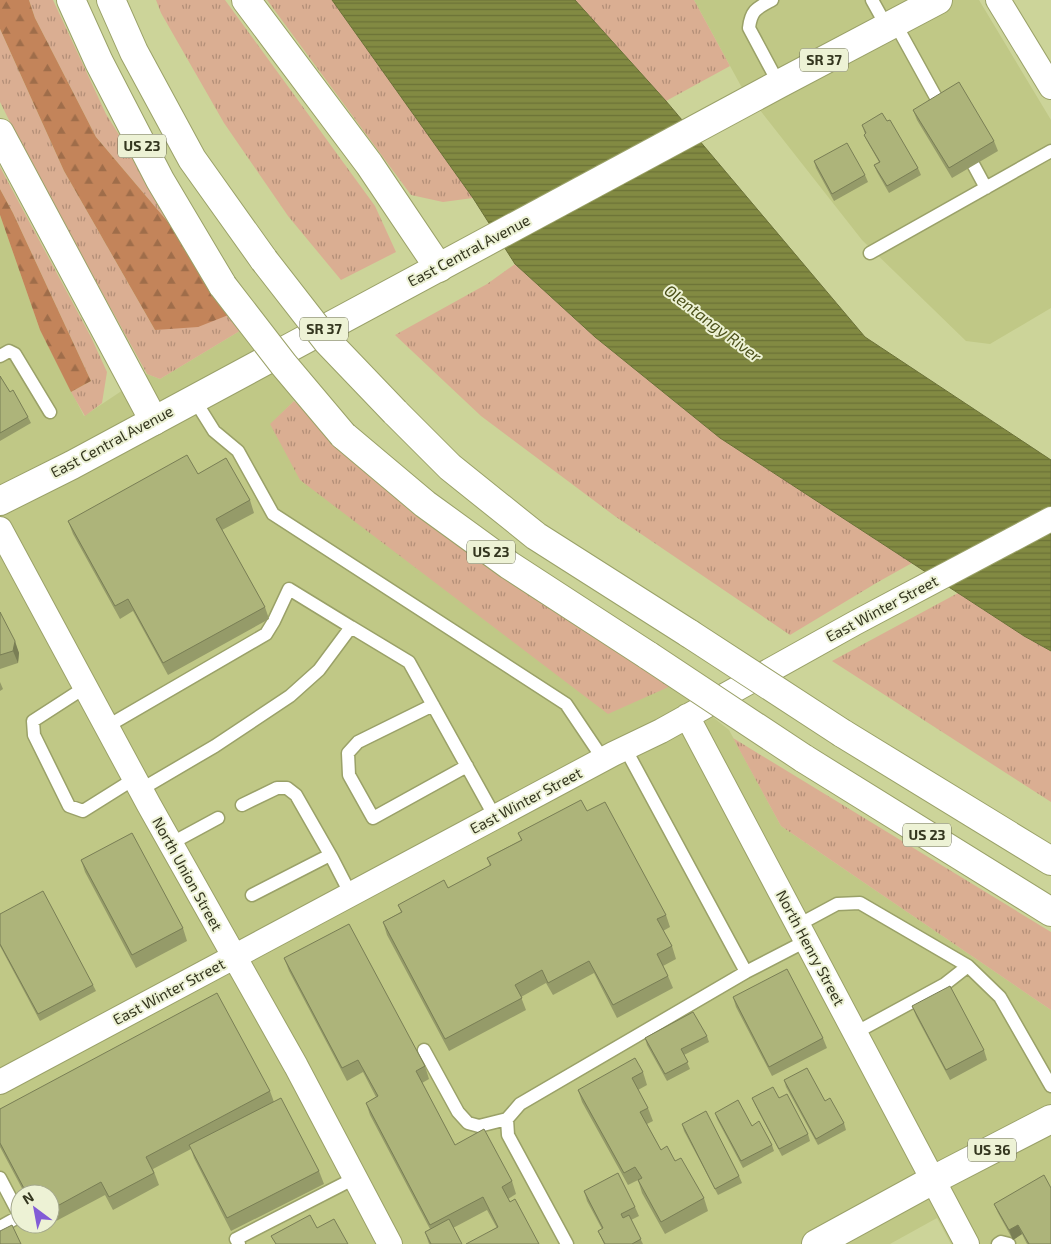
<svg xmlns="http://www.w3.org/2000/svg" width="1051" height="1244" font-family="'Exo 2',sans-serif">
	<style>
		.built { fill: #c0c886; fill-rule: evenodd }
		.grass { fill: url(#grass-tufts) }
		.forest { fill: url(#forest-firs) }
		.water { fill: url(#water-rules); stroke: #6b7138 }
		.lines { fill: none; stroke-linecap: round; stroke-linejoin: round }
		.service-casing { stroke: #9aa168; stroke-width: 15 }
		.minor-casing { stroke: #9aa168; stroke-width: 26 }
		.trunk-casing { stroke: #9aa168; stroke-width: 30 }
		.motorway-casing { stroke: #9aa168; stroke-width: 30 }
		.service { stroke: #fff; stroke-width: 12 }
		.minor { stroke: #fff; stroke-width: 24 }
		.trunk { stroke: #fff; stroke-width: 28 }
		.motorway { stroke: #fff; stroke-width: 28 }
		.motorway-bridge-casing { stroke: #9aa168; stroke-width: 30; stroke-linecap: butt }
		.motorway-bridge { stroke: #fff; stroke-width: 28 }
		.wall { fill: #959b69 }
		.shaded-wall { fill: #797e55 }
		.building { fill: #adb47a; stroke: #797e55 }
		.labels { text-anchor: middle; stroke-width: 4; stroke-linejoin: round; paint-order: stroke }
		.shield { fill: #edf2d5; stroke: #6c6e56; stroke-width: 1 }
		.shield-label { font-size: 14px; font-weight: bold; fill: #34361f }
		.street-label { font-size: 15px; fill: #34361f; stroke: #edf2d5 }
		.water-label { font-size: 16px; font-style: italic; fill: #4b5019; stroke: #edf2d5 }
	</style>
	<defs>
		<pattern id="grass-tufts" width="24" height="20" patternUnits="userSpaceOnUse" patternTransform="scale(1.25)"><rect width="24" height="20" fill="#daae92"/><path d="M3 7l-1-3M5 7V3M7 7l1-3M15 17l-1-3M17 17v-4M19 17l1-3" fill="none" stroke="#b28e77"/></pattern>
		<pattern id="forest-firs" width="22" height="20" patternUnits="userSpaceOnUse" patternTransform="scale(1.25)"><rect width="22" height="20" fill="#c3845a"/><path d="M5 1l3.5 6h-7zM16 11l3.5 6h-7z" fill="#9f6d4a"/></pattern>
		<pattern id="water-rules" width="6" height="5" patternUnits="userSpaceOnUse" patternTransform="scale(1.25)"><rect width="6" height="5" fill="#828a42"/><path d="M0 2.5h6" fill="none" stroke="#6b7237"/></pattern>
	</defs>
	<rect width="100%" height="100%" fill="#ccd499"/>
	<path class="built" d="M694 0H979L1051 120V308L990 344 966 341 862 240 741 86Z
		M0 215 40 330 84 416 147 374 160 379 248 326 294 401 271 424 673 685 729 730 781 826 1051 1010V1244H951L937 1218 890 1244H0ZM20 1194H50V1224H20Z"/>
	<path class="grass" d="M29 0H53L106 114 190 248 96 137 35 18Z
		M156 0H225L375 206 396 252 341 280 288 216 224 123 161 13Z
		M267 0H332L473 198 443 202 411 195Z
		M575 0H694L730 66 666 101Z
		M0 29 64 171 155 330 236 312 248 326 160 379 147 374 27 156 0 102Z
		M0 167 91 337 107 372 102 403 85 416 71 392 91 381 13 213 0 189Z
		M515 264 595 337 720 438 912 563 878 582 790 635 616 517 481 416 395 335 487 284Z
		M294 401 410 511 673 685 608 714 300 480 270 424Z
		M958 593 1024 636 1051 651V802L832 661Z
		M733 738 1051 932V1010L781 826Z"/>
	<path class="forest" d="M0 0H29L35 18 96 137 190 248 236 312 198 327 155 330 64 171 0 29Z
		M0 189 13 213 91 381 71 392 40 330 0 215Z"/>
	<path class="water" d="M332 0H575L666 101 865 337 1051 460V651L1024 636 720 438 595 337 515 264 473 198Z"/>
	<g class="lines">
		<defs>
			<path id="service" d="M772 0C757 8 751 10 749 28L779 84
				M872 0 887 27
				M895 23 944 112
				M966 151 986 188
				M870 253 1051 151
				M0 356 9 351 15 354 50 412
				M194 399 214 431 238 451 273 514 566 704 603 759
				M351 627 409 662 495 817
				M84 688 33 721 34 735 69 806 83 811 134 779
				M433 705 358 742 348 753 349 775 373 818 467 766
				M106 727 266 634 274 621 289 589 351 627 319 670 290 696 215 746 140 790
				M625 748 746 972
				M242 805 277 788H287L296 795 332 858
				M170 844 218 818
				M252 895 328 856 332 858 351 895
				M798 925 837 904 860 903 968 966 1000 997 1051 1086
				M855 1033 945 984 968 966
				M424 1050 458 1112 468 1123 479 1126 507 1119
				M0 1178 20 1216
				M0 1227 20 1216
				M239 1244 236 1239 355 1178
				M567 1244 508 1135 507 1119 520 1104 746 972 806 941
				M998 1244 1001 1242 1009 1244"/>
			<path id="minor" d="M998 0 1051 87
				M0 529 149 805 296 1066 390 1244
				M687 716 967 1244
				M0 1082 613 754 661 731 855 623 1051 519"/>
			<path id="trunk" d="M0 501 72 465 779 84 938 0
				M816 1244 933 1180 1051 1119"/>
			<path id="motorway" d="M71 0 99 62 160 180 223 286
				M111 0 134 52 192 159 264 260
				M246 0 369 164 439 268
				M0 133 154 421
				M395 412 450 467 536 536 690 634
				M343 435 425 504 509 565 649 656
				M842 733 1051 861
				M803 758 1051 912"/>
		</defs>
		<use href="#service" class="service-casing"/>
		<use href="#minor" class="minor-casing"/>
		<use href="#trunk" class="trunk-casing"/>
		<use href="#motorway" class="motorway-casing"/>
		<use href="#service" class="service"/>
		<use href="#minor" class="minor"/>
		<use href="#trunk" class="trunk"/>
		<use href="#motorway" class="motorway"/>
		<defs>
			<path id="motorway-bridge" d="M264 260 327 341 395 412
				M223 286 284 365 343 435
				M690 634 842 733
				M649 656 803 758"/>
		</defs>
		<use href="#motorway-bridge" class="motorway-bridge-casing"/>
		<use href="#motorway-bridge" class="motorway-bridge"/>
	</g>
	<path class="wall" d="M913 110 994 141 998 151 952 178 917 120Z
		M887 121 918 168 921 175 889 193 877 172 874 165 879 162 867 141 864 135 865 134 862 125Z
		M814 161 865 175 868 182 834 201 816 168Z
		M0 376 10 392 28 417 31 423 0 441Z
		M198 474 250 500 254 513 222 530 265 607 269 619 168 675 133 611 120 619 73 534 68 521Z
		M0 612 19 653 18 663 0 669Z
		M0 682 3 689 0 691Z
		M587 811 666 915 670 927 663 931 672 946 676 959 663 966 668 976 673 988 617 1018 594 973 553 995 546 983 521 997 526 1010 449 1051 387 935 383 922 401 912 398 905 448 888 490 866 487 858 521 840 518 833Z
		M81 860 183 928 187 941 136 968 85 872Z
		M0 914 93 985 96 991 40 1021 0 946Z
		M284 958 425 1066 429 1079 422 1083 455 1145 512 1181 516 1194 508 1199 539 1244 497 1228 487 1210 453 1228 462 1244H429L425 1232 430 1229 370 1115 366 1103 376 1097 363 1072 347 1081 289 971Z
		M733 997 823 1038 827 1048 772 1076 736 1007Z
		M912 1006 984 1050 987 1060 950 1080 916 1016Z
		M707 1036 709 1042 684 1055 690 1069 667 1081 647 1045 645 1038Z
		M643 1072 647 1085 638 1090 648 1108 653 1121 647 1124 661 1150 675 1161 704 1198 708 1211 665 1234 642 1193 638 1180 628 1185 582 1102 578 1090Z
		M784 1080 844 1123 846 1130 818 1145 786 1087Z
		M270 1091 274 1102 319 1171 324 1184 231 1231 194 1158 191 1149 153 1169 159 1185 113 1210 105 1195 43 1228 41 1224H50V1194H25L0 1147V1109Z
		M752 1098H779L808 1134 810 1141 782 1156 755 1105Z
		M715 1113 752 1126 772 1145 774 1151 743 1168 717 1119Z
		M682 1124 739 1176 742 1183 718 1195 684 1131Z
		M584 1191 635 1207 639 1216 631 1220 643 1244H604L598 1231 602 1229 587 1201Z
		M994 1204 1051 1244H1027L1022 1234 1013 1240 998 1213Z"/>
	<path class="shaded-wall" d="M15 641 19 653 18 663 13 651Z
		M1018 1225 1022 1234 1013 1240 1009 1230Z"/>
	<path class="building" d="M959 82 994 141 949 168 913 110Z
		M882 113 887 121 890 120 918 168 887 186 874 165 880 162 864 135 866 133 862 125Z
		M847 143 865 175 832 194 814 161Z
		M0 376 10 392 13 390 28 417 0 433Z
		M187 455 198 474 226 458 250 500 216 519 265 607 163 663 128 599 115 606 68 521Z
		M0 612 15 641 13 651 0 655Z
		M581 800 587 811 605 802 666 915 657 919 672 946 657 954 668 976 613 1005 589 961 548 983 542 970 515 985 522 998 445 1039 383 922 402 912 398 905 444 880 448 888 491 865 487 858 522 840 518 833Z
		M132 833 183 928 132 955 81 860Z
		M43 891 93 985 38 1014 0 944V914Z
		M349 924 425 1066 416 1071 455 1145 484 1129 512 1181 502 1187 510 1202 515 1199 539 1244H466L498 1227 483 1197 430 1225 366 1103 378 1096 358 1060 342 1068 284 958Z
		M787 969 823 1038 769 1067 733 997Z
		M950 986 984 1050 946 1070 912 1006Z
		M217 993 270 1091 146 1157 154 1173 109 1197 101 1182 50 1210V1194H27L0 1143V1109Z
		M693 1012 707 1036 681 1049 688 1062 665 1074 645 1038Z
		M635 1058 643 1072 632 1078 648 1108 640 1112 661 1150 667 1146 675 1161 681 1158 704 1198 661 1222 638 1180 642 1178 635 1167 624 1173 578 1090Z
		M807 1068 825 1101 830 1098 844 1123 816 1139 784 1080Z
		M773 1087 779 1098 787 1094 808 1134 779 1149 752 1098Z
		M281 1098 319 1171 227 1218 189 1145Z
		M738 1100 752 1126 759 1121 772 1145 741 1161 715 1113Z
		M706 1111 739 1176 715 1189 682 1124Z
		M618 1173 635 1207 621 1214 623 1218 629 1215 641 1239 632 1244H605L598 1231 603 1228 584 1191Z
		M1044 1175 1051 1188V1244H1029L1018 1225 1009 1230 994 1204Z
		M310 1215 317 1228 334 1219 348 1244H276L271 1236Z
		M449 1219 462 1244H431L425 1232Z
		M12 1225 21 1244H0V1231Z"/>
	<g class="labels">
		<g class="shield">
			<rect x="800" y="48.5" width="48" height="23" rx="4"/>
			<rect x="118" y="134.5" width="48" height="23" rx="4"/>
			<rect x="300" y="317.5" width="48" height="23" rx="4"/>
			<rect x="467" y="540.5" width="48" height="23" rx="4"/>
			<rect x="903" y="823.5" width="48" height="23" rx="4"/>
			<rect x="968" y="1138.5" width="48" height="23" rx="4"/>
		</g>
		<g class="shield-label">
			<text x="824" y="65">SR 37</text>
			<text x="142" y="151">US 23</text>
			<text x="324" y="334">SR 37</text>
			<text x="491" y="557">US 23</text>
			<text x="927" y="840">US 23</text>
			<text x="992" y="1155">US 36</text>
		</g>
		<g class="street-label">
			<text transform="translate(469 251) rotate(-28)" y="5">East Central Avenue</text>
			<text transform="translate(112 442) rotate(-28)" y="5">East Central Avenue</text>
			<text transform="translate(882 609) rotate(-28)" y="5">East Winter Street</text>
			<text transform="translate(526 801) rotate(-28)" y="5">East Winter Street</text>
			<text transform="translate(187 874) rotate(61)" y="5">North Union Street</text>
			<text transform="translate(810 948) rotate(62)" y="5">North Henry Street</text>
			<text transform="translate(169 992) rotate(-28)" y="5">East Winter Street</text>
		</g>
		<g class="water-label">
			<text transform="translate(713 323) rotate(37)" y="6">Olentangy River</text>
		</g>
	</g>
	<g transform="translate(35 1209) rotate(328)"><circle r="24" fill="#edf2d5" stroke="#a3a78c"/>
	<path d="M0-4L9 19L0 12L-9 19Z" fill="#825cd6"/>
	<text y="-8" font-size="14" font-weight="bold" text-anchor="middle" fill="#34361f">N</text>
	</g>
</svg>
